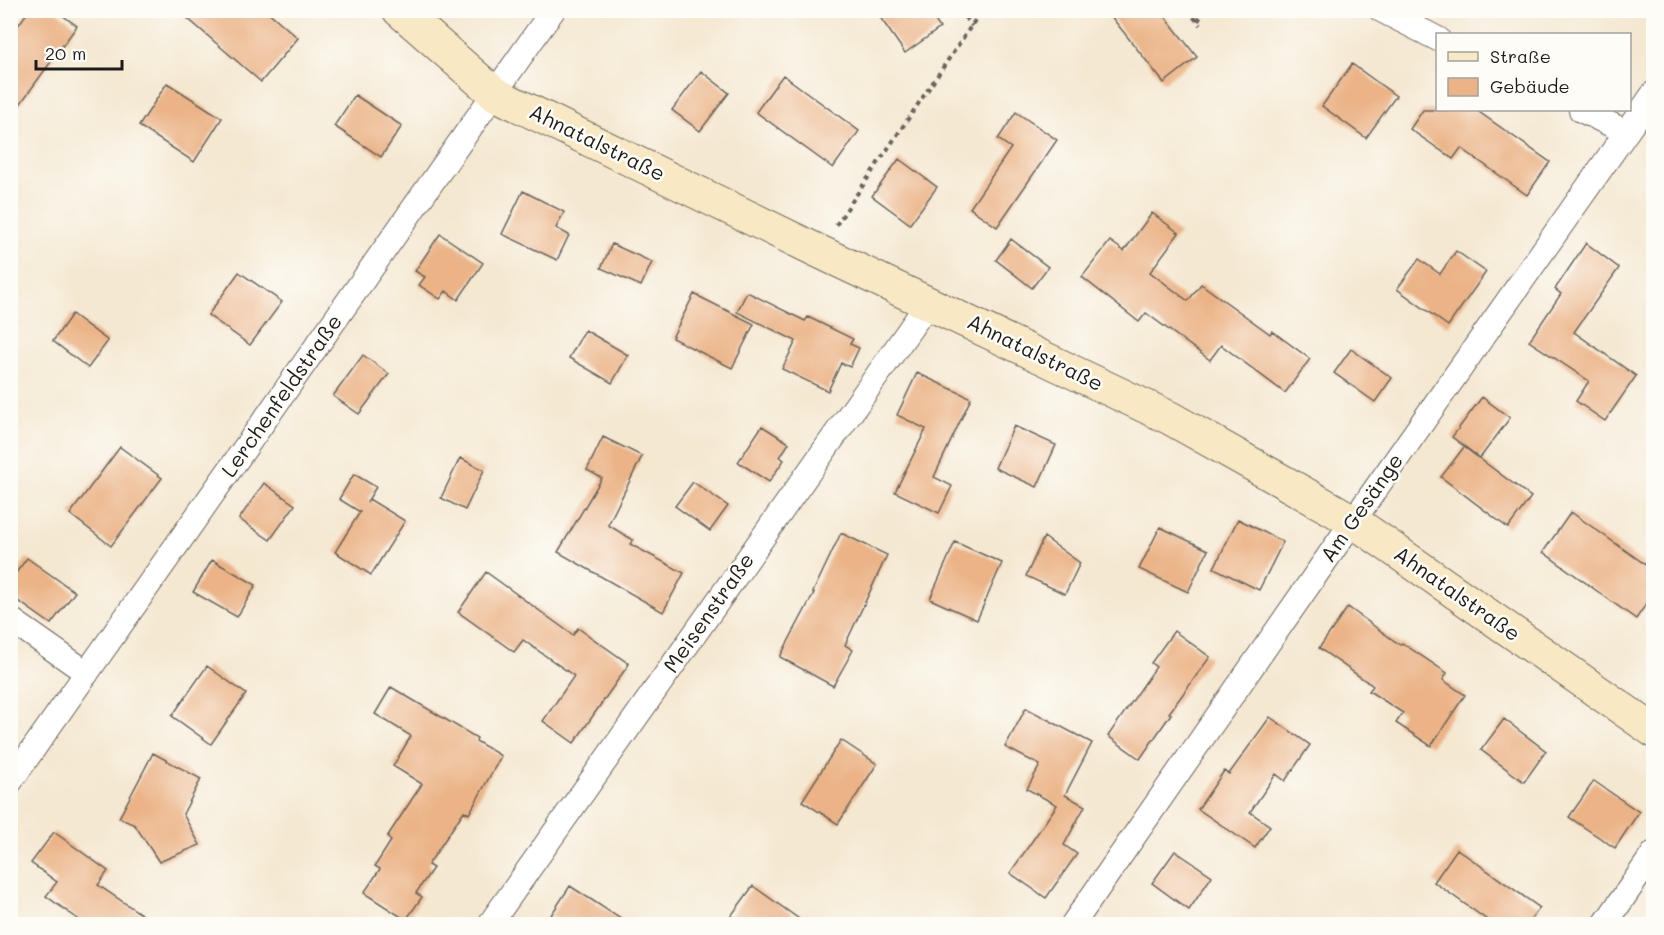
<svg xmlns="http://www.w3.org/2000/svg" width="1664" height="935" font-family="Mali,sans-serif">
	<style>
		.building { fill: #ebb386 }
		.lines { fill: none; stroke-linecap: round; stroke-linejoin: round }
		.street-casing { stroke: #68635b; stroke-width: 26 }
		.secondary-casing { stroke: #68635b; stroke-width: 35 }
		.path { stroke: #68635b; stroke-width: 4; stroke-dasharray: 4.5 4.5; stroke-linecap: butt }
		.street { stroke: #fff; stroke-width: 24 }
		.secondary { stroke: #f8e8c3; stroke-width: 33 }
		.labels { text-anchor: middle; stroke-width: 5; stroke-linejoin: round; paint-order: stroke }
		.street-label { font-size: 21px; fill: #1c1c1c; stroke: #fdfcf7 }
	</style>
	<rect width="100%" height="100%" fill="#fdfcf7"/>
	<filter id="ink" filterUnits="userSpaceOnUse"><feTurbulence type="fractalNoise" baseFrequency=".0167" numOctaves="2"/><feDisplacementMap in="SourceGraphic" scale="12" xChannelSelector="R" yChannelSelector="G"/><feConvolveMatrix kernelMatrix="1 2 1 2 8 2 1 2 1" color-interpolation-filters="sRGB"/></filter>
	<filter id="wash" filterUnits="userSpaceOnUse"><feTurbulence type="fractalNoise" baseFrequency=".008" numOctaves="4" result="noise"/><feDisplacementMap in="SourceGraphic" scale="24" xChannelSelector="R" yChannelSelector="G"/><feGaussianBlur stdDeviation="1.35" result="paint"/><feColorMatrix in="noise" values="0 0 0 0 0 0 0 0 0 0 0 0 0 0 0 0 0 1.4 0 .05"/><feComposite in="paint" operator="in"/></filter>
	<g filter="url(#wash)">
		<rect width="100%" height="100%" fill="#f4e8d1"/>
		<g id="blocks">
			<path class="building" d="M29 10H55L77 26 10 118V37Z
				M178 10H266L298 38 261 82Z
				M875 10H928L940 28 905 53Z
				M1106 10H1160L1197 57 1164 83Z
				M1352 64 1396 96 1366 138 1322 106Z
				M701 71 729 93 700 131 672 110Z
				M783 75 859 131 833 168 756 112Z
				M167 83 222 118 194 162 139 126Z
				M355 95 402 126 381 157 334 126Z
				M1423 110H1476L1550 162 1527 195 1461 148 1453 159 1410 129Z
				M1016 112 1057 140 997 227 970 208 1011 148 998 139Z
				M899 159 937 187 910 224 872 196Z
				M523 191 564 212 556 228 569 235 557 260 502 234Z
				M1152 213 1179 233 1150 272 1188 301 1201 284 1270 334 1272 331 1310 359 1285 393 1221 345 1210 360 1146 313 1139 322 1082 277 1110 241 1124 251Z
				M440 234 483 263 458 300 446 291 440 299 419 285 425 277 415 271Z
				M1011 239 1048 267 1032 288 996 260Z
				M1586 243 1619 268 1574 332 1636 376 1605 421 1576 401 1589 381 1529 341 1561 294 1555 289Z
				M612 244 652 262 641 286 601 268Z
				M1456 251 1486 272 1448 326 1397 289 1419 259 1440 274Z
				M239 272 282 302 250 345 208 315Z
				M747 292 805 321 808 317 853 339 850 344 859 348 850 367 841 363 828 391 782 369 796 341 737 312Z
				M694 294 754 324 732 368 672 338Z
				M72 314 108 341 88 368 53 341Z
				M585 330 628 355 612 383 569 358Z
				M1351 349 1392 378 1375 402 1334 373Z
				M363 355 389 374 359 414 333 396Z
				M917 373 971 398 934 477 952 486 939 513 895 492 926 429 897 415Z
				M1482 397 1510 418 1480 458 1452 437Z
				M762 426 789 443 780 457 784 460 769 482 738 462Z
				M1014 426 1056 445 1037 487 995 468Z
				M603 437 642 456 608 525 633 540 630 544 684 573 663 612 558 552 602 478 587 470Z
				M120 447 162 478 111 546 70 514Z
				M1464 447 1531 497 1508 528 1441 477Z
				M460 458 484 470 465 510 441 498Z
				M354 474 376 487 367 502 369 499 405 521 371 575 335 552 360 512 339 499Z
				M693 482 728 506 710 531 675 506Z
				M264 483 295 505 270 540 239 519Z
				M1571 512 1653 570V594L1636 619 1543 552Z
				M1238 519 1283 542 1259 590 1214 568Z
				M1160 527 1208 550 1188 592 1139 569Z
				M841 533 887 555 845 645 853 650 833 686 780 657 814 593 813 592Z
				M1044 537 1080 563 1065 594 1026 576Z
				M955 542 1002 563 977 620 930 599Z
				M27 558 75 592 51 624 10 595V581Z
				M212 560 256 585 237 617 193 592Z
				M486 572 573 635 578 628 629 664 574 743 543 721 574 676 523 640 514 652 458 612Z
				M1348 607 1400 645 1402 643 1447 673 1443 680 1465 695 1431 746 1396 723 1403 713 1369 691 1373 686 1319 648Z
				M1174 631 1210 657 1169 713 1171 714 1140 759 1108 736 1156 667 1151 663Z
				M207 666 246 694 211 744 172 716Z
				M391 687 477 738 476 741 501 756 469 814 464 811 428 865 433 868 416 893 422 897 406 920 364 893 380 869 375 866 391 841 387 837 422 784 393 766 411 736 375 714Z
				M1026 708 1092 743 1065 795 1085 806 1064 845 1077 854 1046 898 1010 873 1057 805 1027 789 1040 765 1005 747Z
				M1270 717 1310 745 1285 781 1276 774 1250 812 1270 826 1255 848 1198 809 1224 771 1229 774Z
				M1504 719 1546 751 1524 782 1481 750Z
				M841 740 877 764 838 824 802 801Z
				M153 753 201 779 183 814 200 845 159 862 135 825 119 818Z
				M1594 781 1639 812 1615 848 1569 817Z
				M54 832 108 871 98 885 156 924H85L46 896 57 882 31 863Z
				M1457 849 1540 908 1527 924H1493L1434 882Z
				M1175 851 1212 876 1189 910 1152 883Z
				M570 886 629 924H566L551 915Z
				M753 886 806 924H725Z"/>
		</g>
	</g>
	<g filter="url(#ink)">
		<use href="#blocks" fill-opacity="0" stroke="#68635b" stroke-width="1.5"/>
		<g class="lines">
			<defs>
				<path id="street" d="M1381 10 1438 39
					M1581 110 1626 132
					M10 619 87 673
					M10 782 553 10
					M490 924 929 302
					M1073 924 1353 521 1654 93
					M1605 924 1654 853"/>
				<path id="secondary" d="M399 10 495 94 818 251 1170 418 1353 521 1654 731"/>
			</defs>
			<use href="#street" class="street-casing"/>
			<use href="#secondary" class="secondary-casing"/>
			<path class="path" d="M960 10 972 26
				M1188 10 1200 25
				M1198 21 1203 13
				M836 225 982 10"/>
			<use href="#street" class="street"/>
			<use href="#secondary" class="secondary"/>
		</g>
	</g>
	<g class="labels">
		<g class="street-label">
			<text transform="translate(597 143) rotate(26)" y="7">Ahnatalstraße</text>
			<text transform="translate(1035 353) rotate(26)" y="7">Ahnatalstraße</text>
			<text transform="translate(282 396) rotate(-55)" y="7">Lerchenfeldstraße</text>
			<text transform="translate(1362 508) rotate(-55)" y="7">Am Gesänge</text>
			<text transform="translate(1457 594) rotate(35)" y="7">Ahnatalstraße</text>
			<text transform="translate(709 613) rotate(-55)" y="7">Meisenstraße</text>
		</g>
	</g>
	<rect width="1664" height="935" fill="none" stroke="#fdfcf7" stroke-width="36"/>
	<rect x="1436" y="33" width="195" height="78" fill="#fdfcf7" stroke="#a3a29f" stroke-width="1.5"/>
	<rect x="1448" y="52" width="30" height="9" fill="#f8e8c3" stroke="#a3a29f" stroke-width="1.5"/>
	<text x="1490" y="63" font-size="18" fill="#1c1c1c">Straße</text>
	<rect x="1448" y="78" width="30" height="18" fill="#ebb386" stroke="#a3a29f" stroke-width="1.5"/>
	<text x="1490" y="93" font-size="18" fill="#1c1c1c">Gebäude</text>
	<path d="M36 60v9h86v-9" fill="none" stroke="#1c1c1c" stroke-width="3"/>
	<text x="45" y="60" font-size="18" fill="#1c1c1c" stroke="#fdfcf7" stroke-width="4.5" paint-order="stroke">20 m</text>
</svg>
